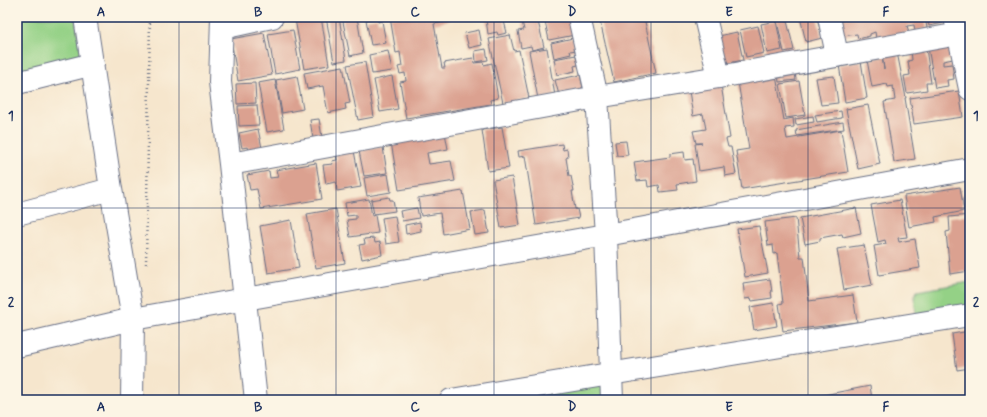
<svg xmlns="http://www.w3.org/2000/svg" width="987" height="417" font-family="Mynerve,sans-serif">
	<style>
		.green { fill: #94d186; stroke: #588072 }
		.building { fill: #dba190 }
		.lines { fill: none; stroke-linecap: round; stroke-linejoin: round }
		.minor-casing { stroke: #686f85; stroke-width: 24 }
		.path { stroke: #686f85; stroke-width: 2.5; stroke-dasharray: 1 3; stroke-linecap: butt }
		.minor { stroke: #fff; stroke-width: 22 }
		.grid { fill: none; stroke: #1b2f5e; stroke-width: 1; stroke-opacity: 0.55 }
		.neatline { fill: none; stroke: #1b2f5e; stroke-width: 1.5 }
		.grid-label { font-size: 13px; text-anchor: middle; font-weight: bold; fill: #1b2f5e }
	</style>
	<rect width="100%" height="100%" fill="#fcf5e5"/>
	<filter id="ink" filterUnits="userSpaceOnUse"><feTurbulence type="fractalNoise" baseFrequency=".025" numOctaves="2"/><feDisplacementMap in="SourceGraphic" scale="8" xChannelSelector="R" yChannelSelector="G"/><feConvolveMatrix kernelMatrix="1 2 1 2 8 2 1 2 1" color-interpolation-filters="sRGB"/></filter>
	<filter id="wash" filterUnits="userSpaceOnUse"><feTurbulence type="fractalNoise" baseFrequency=".012" numOctaves="4" result="noise"/><feDisplacementMap in="SourceGraphic" scale="16" xChannelSelector="R" yChannelSelector="G"/><feGaussianBlur stdDeviation="0.9" result="paint"/><feColorMatrix in="noise" values="0 0 0 0 0 0 0 0 0 0 0 0 0 0 0 0 0 1.4 0 .05"/><feComposite in="paint" operator="in"/></filter>
	<g filter="url(#wash)">
		<rect width="100%" height="100%" fill="#f6e6cd"/>
		<path class="green" d="M17 17H75L81 52 75 60 17 75Z
			M970 282V306L916 315 914 297 917 291Z
			M597 383 603 388 604 400H516Z"/>
		<g id="blocks">
			<path class="building" d="M308 17H321L329 65 304 69 295 19Z
				M326 17H339L346 60 334 62Z
				M342 17H357L363 53 350 56Z
				M390 17H450V20L444 21V22L434 24 442 68H445L444 63 473 58 474 63 483 62 484 65 492 63 498 98 490 100 491 104 406 118 400 82 406 81 405 73 400 74 398 67 402 66 400 52 396 53Z
				M483 17H503L507 33 498 35 497 32 488 34 486 19 484 20Z
				M521 17H537L544 47 532 50 531 46 521 48 518 31 524 30Z
				M544 17H571L575 35 549 40Z
				M599 17H621L622 19 632 17H644L656 73 614 82Z
				M716 17H727V18L717 20Z
				M776 17H783L787 21 794 50 784 52Z
				M800 17H817L822 38 806 42Z
				M849 17H925L927 28 915 31 914 25 907 26 909 32 876 38 875 32 870 34V36L858 39 857 34 842 36 839 19Z
				M927 17H942L943 23 929 26Z
				M377 18 378 22 382 21 386 43 371 45 366 20Z
				M776 21 782 50 767 53 761 24Z
				M758 26 764 53 746 57 740 30Z
				M293 30 300 69 275 74 268 34Z
				M479 30 482 45 469 48 465 33Z
				M737 32 743 60 729 63 724 59 719 36Z
				M264 33 272 75 238 81 231 39Z
				M510 35 514 51 519 50 529 98 503 103 489 39Z
				M573 38 576 50 570 51 571 54 554 58 551 43Z
				M944 44 951 48 953 59 943 61V65L952 64 954 79 947 80 948 86 935 88 928 47Z
				M547 48 555 96 538 99 529 51Z
				M926 48 931 83H926L927 90 907 93 904 76 910 75 908 61 912 60 911 50Z
				M486 49 488 60 476 62 475 51Z
				M388 51 392 71 372 74 369 55Z
				M897 52 906 98H905L915 159 894 162 884 102 895 100 893 86 888 87 887 84 872 87 867 60 882 57 884 69 882 54Z
				M576 55 578 65 574 66 575 71 557 75 554 59Z
				M861 61 867 98 845 102 839 65Z
				M365 62 374 117 358 120 347 65Z
				M343 66 350 103 345 104 346 109 328 113 323 86 307 89 304 73Z
				M795 71 796 80 779 82 778 74Z
				M580 75 583 88H581V90L559 95 555 80Z
				M297 76 303 109 282 113 276 80Z
				M392 76 398 109 380 112 374 80Z
				M776 76 784 120 793 118 794 127 785 128 787 139 841 130 848 172 742 189 736 151 749 149 738 82Z
				M834 76 838 103 821 105 816 78Z
				M275 80 284 129 267 132 258 83Z
				M799 81 805 115 786 118 780 84Z
				M255 83 256 103 237 104 236 84Z
				M721 85 730 138 726 139 728 147H731L736 174 725 176 724 167 699 171 695 144 702 143H696L693 131 706 129 703 114 693 116 689 91Z
				M959 91 963 117 914 124 910 98Z
				M257 105 259 125 239 126 238 106Z
				M868 105 880 164 858 169 846 109Z
				M841 111 842 118 817 122 815 115Z
				M813 116 814 122 796 125 795 119Z
				M319 119 322 137 313 139 310 120Z
				M843 122 844 129 797 136 796 130Z
				M502 127 509 168 488 171 482 130Z
				M258 129 262 148 249 150 248 147 242 148 239 133Z
				M445 133 448 149 427 153 429 164 451 161 455 181 399 190 391 142Z
				M626 141 628 155 617 156 615 142Z
				M562 144 563 150 567 149 568 157 566 158 569 176H571L574 191H572L575 209H577L579 218 536 225 525 156 519 157 518 151Z
				M383 147 387 173 364 176 359 151Z
				M354 151 361 187 337 191 336 182 326 184 323 165 333 164 332 161 337 160 336 154Z
				M684 152 685 160 693 159 696 181 677 184 678 190 660 192 659 185 648 187 647 180 637 181 634 162 670 157V154Z
				M316 163 322 199 261 209 257 189 250 190 247 175 269 171 270 178 278 177 276 170Z
				M388 174 391 192 367 196 364 178Z
				M512 177 520 225 501 228 493 180Z
				M960 187 964 211 935 217 936 222 909 227 904 196Z
				M463 191 470 229 443 234 440 213 421 216 418 198Z
				M389 197 390 200H393L395 211 374 214 371 200Z
				M369 199 372 216 375 215 378 233 350 237 347 220 356 219V215L347 216 345 203Z
				M900 200 907 237 898 238 899 242 915 239 920 268 879 275 874 246 886 244 885 240 878 242 871 205Z
				M417 208 419 218 402 221 400 211Z
				M856 208 861 233 843 237 842 234 820 238V241L805 244 800 218Z
				M336 209 345 263 316 268 307 214Z
				M485 210 489 233 475 235 471 212Z
				M970 215V271L950 274 946 232 950 231 949 217Z
				M395 216 399 242 386 244 382 218Z
				M796 218 800 257H804L809 301 853 295 857 322 783 331 779 304 783 303 777 253 774 254 773 245 768 246 765 222Z
				M291 220 299 268 268 273 260 226Z
				M420 222 421 231 406 234 405 225Z
				M759 226 768 273 745 277 737 229Z
				M374 238 375 243 380 242 382 255 362 259 359 245 365 244 364 239Z
				M864 245 872 285 844 290 837 249Z
				M770 279 772 292H771L772 298 752 301 751 298 745 299 743 283Z
				M773 303 777 326 754 330 750 307Z
				M970 331V368L957 370 952 334Z
				M870 386 872 399 866 400H808V398Z"/>
		</g>
	</g>
	<g filter="url(#ink)">
		<use href="#blocks" fill-opacity="0" stroke="#686f85" stroke-width="1"/>
		<g class="lines">
			<defs>
				<path id="minor" d="M85 17 111 189 133 319 132 400
					M222 17 220 82 230 164 256 400
					M579 17 597 97 606 235 612 400
					M705 17 719 77
					M829 17 837 55
					M955 17 970 89
					M222 28 272 17
					M17 83 93 64
					M230 164 597 97 719 77 970 32
					M17 214 111 189
					M17 346 133 319 606 235 970 169
					M451 400 970 315"/>
			</defs>
			<use href="#minor" class="minor-casing"/>
			<path class="path" d="M146 264 150 17"/>
			<use href="#minor" class="minor"/>
		</g>
	</g>
	<path class="grid" d="M179 17V400M336 17V400M494 17V400M651 17V400M808 17V400M17 208H970"/>
	<rect width="987" height="417" fill="none" stroke="#fcf5e5" stroke-width="44"/>
	<rect x="22" y="22" width="943" height="373" class="neatline"/>
	<g class="grid-label">
		<text x="101" y="16">A</text>
		<text x="258" y="16">B</text>
		<text x="415" y="16">C</text>
		<text x="572" y="16">D</text>
		<text x="729" y="16">E</text>
		<text x="886" y="16">F</text>
		<text x="11" y="120">1</text>
		<text x="976" y="120">1</text>
		<text x="11" y="306">2</text>
		<text x="976" y="306">2</text>
		<text x="101" y="411">A</text>
		<text x="258" y="411">B</text>
		<text x="415" y="411">C</text>
		<text x="572" y="411">D</text>
		<text x="729" y="411">E</text>
		<text x="886" y="411">F</text>
	</g>
</svg>
